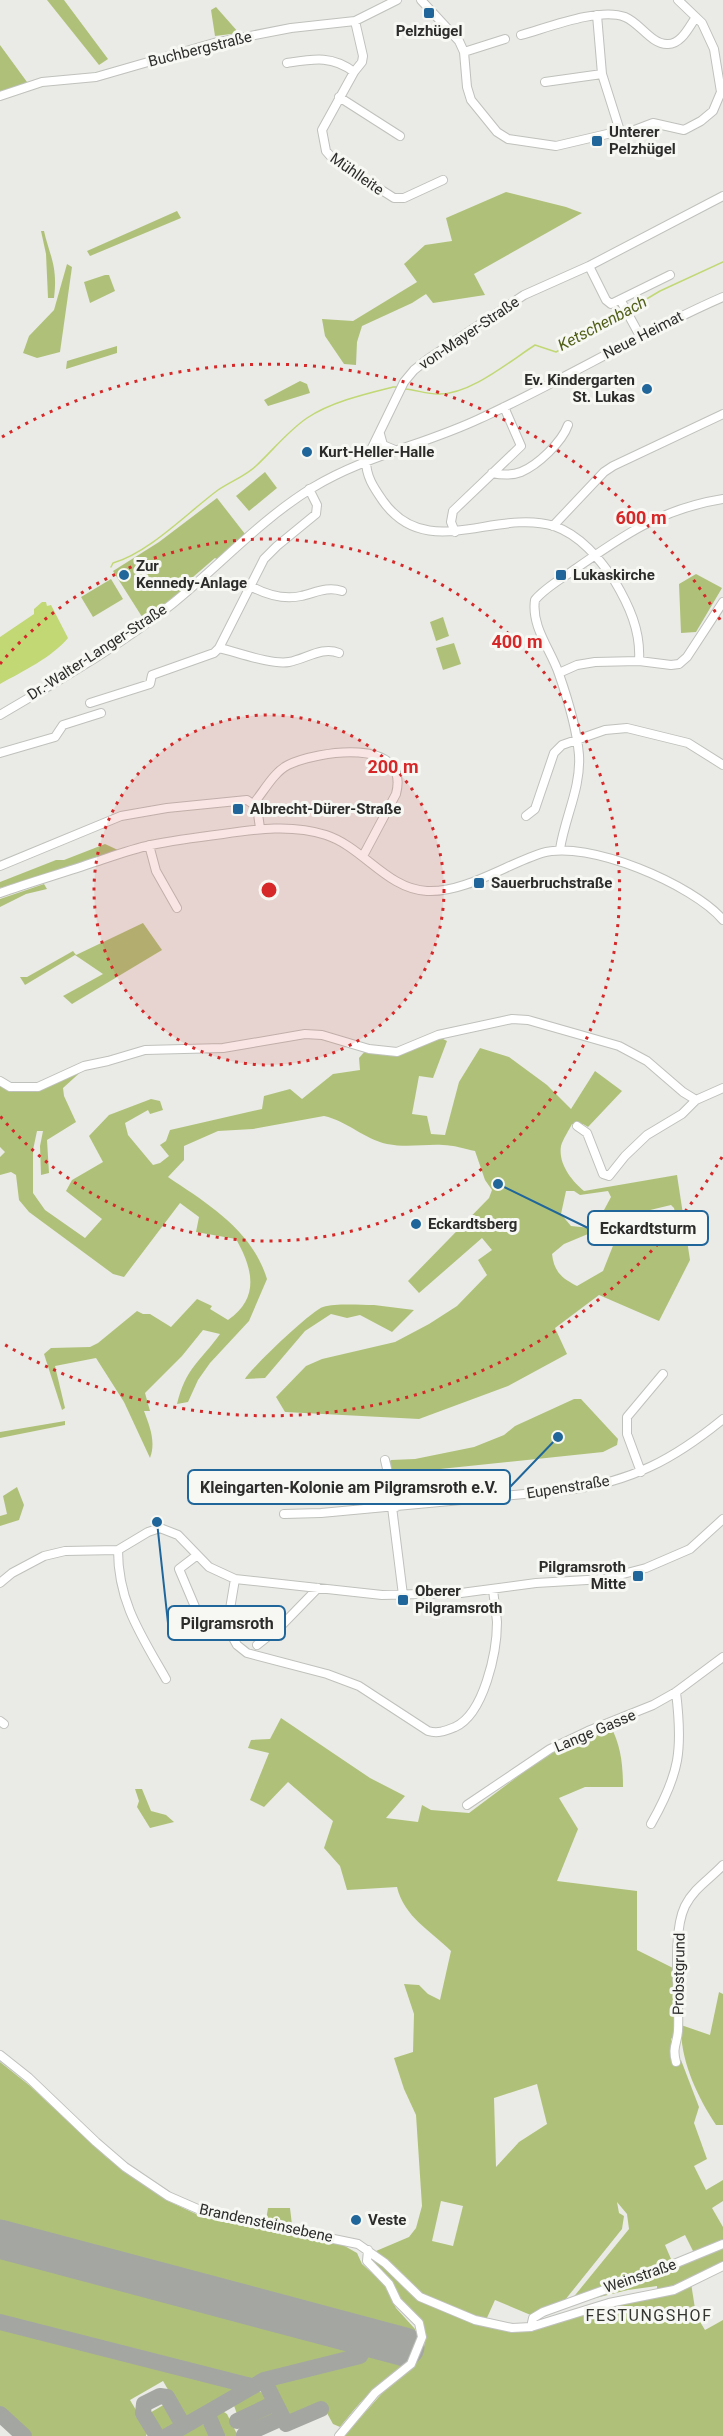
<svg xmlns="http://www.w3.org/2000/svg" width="723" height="2436" font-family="Roboto,sans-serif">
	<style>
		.green { fill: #afc179; fill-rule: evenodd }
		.water { fill: #c1d875 }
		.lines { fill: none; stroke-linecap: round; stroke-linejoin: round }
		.stream { stroke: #c1d875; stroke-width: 1.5 }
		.taxiway { stroke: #a4a6a2; stroke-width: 16 }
		.runway { stroke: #a4a6a2; stroke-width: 39 }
		.minor-casing { stroke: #bfc1bc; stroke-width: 10 }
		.minor { stroke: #fff; stroke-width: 8 }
		.ring { fill: none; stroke: #d62828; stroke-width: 3; stroke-dasharray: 3 6 }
		.poi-dot { fill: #20669a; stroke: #f7f8f4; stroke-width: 2 }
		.labels { text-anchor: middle; stroke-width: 6; stroke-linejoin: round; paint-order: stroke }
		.poi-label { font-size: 15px; font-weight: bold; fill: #2c2d2b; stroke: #f7f8f4; text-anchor: start }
		.street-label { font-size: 15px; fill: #2c2d2b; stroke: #f7f8f4 }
		.water-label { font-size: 16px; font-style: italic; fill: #505e17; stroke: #f7f8f4 }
		.neighbourhood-label { font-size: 16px; letter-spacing: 1.5px; fill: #343531; stroke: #f7f8f4 }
		.centre { fill: #d62828; stroke: #f7f8f4; stroke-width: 3 }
		.ring-label { font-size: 18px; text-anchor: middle; font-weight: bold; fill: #d62828; stroke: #f7f8f4; stroke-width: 6; stroke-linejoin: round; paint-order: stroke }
		.leader { fill: none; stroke: #20669a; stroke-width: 2 }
		.callout-dot { fill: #20669a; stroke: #f7f8f4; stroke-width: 2 }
		.callout { fill: #f7f8f4; stroke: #20669a; stroke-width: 2 }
		.callout-label { font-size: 16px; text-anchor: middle; font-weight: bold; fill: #2c2d2b }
	</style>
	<rect width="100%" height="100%" fill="#eaebe6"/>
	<path class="green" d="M47 0H64L108 59 99 65Z
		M216 7 239 33 215 36 211 10Z
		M0 45 27 82 0 98Z
		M506 192 566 207 582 213 474 274 485 295 433 303 426 294 412 303 362 326 357 342 356 365 344 364 325 336 322 319 353 321 417 282 404 264 425 245 452 241 446 218Z
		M177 211 181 218 90 256 87 251Z
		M41 231H44C50 257 58 266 54 298H48L46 254Z
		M67 264 72 267 60 352 37 358 23 353 29 336 54 310Z
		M105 275H109L115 291 90 303 84 282Z
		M117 346V353L66 369 67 361Z
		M300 381 307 384 310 393 268 406 264 400Z
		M265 472 277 488 249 511 236 496Z
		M217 498 245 534 218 560 215 558 193 577 195 580 144 620 113 571 159 542Z
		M696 574 722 588 696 632 681 633 679 584Z
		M111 579 123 599 93 617 81 597Z
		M443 617 449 636 436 641 430 622Z
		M454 643 461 664 443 670 436 648Z
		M105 844 120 851 0 888V882L56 860H64Z
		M44 884 47 889 26 894 0 907V899Z
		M143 923 162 950 72 1004 63 996 103 974 75 955 25 985 20 977H27L73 951 76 955Z
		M437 1036 447 1041 433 1078 419 1076 412 1114 427 1116 431 1134 445 1135 459 1082 480 1048 509 1057 547 1085 571 1109 595 1071 622 1091 588 1127 583 1124H572C569 1130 563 1139 561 1146 558 1164 572 1181 584 1191L677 1175 690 1260 659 1321 599 1295 555 1328 567 1354 508 1386 419 1419 285 1412 276 1397 306 1366 322 1359 395 1342 429 1324 457 1306 487 1275 478 1260 492 1250 482 1238 419 1293 408 1281 489 1198 492 1190 485 1180 475 1151C465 1149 453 1145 443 1145 424 1144 407 1148 387 1144 364 1139 347 1121 324 1116L253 1129 218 1131 184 1146V1160L168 1177C208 1204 252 1230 267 1279L249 1321 210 1363 198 1380 188 1402 177 1404C186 1367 200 1362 220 1334L203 1330 182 1356 145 1393 150 1411H144C150 1427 156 1442 150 1458L124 1402 96 1358 55 1366 65 1408 62 1410 44 1354 51 1348 90 1347 98 1343 137 1311 143 1314H150L171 1327 197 1299 212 1306 210 1309 228 1320C260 1298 253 1269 236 1239L196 1232 199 1217 180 1203 124 1277 113 1274 29 1212 19 1200 16 1175 11 1172 0 1175V1157L5 1152 0 1147V1086C32 1098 57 1082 85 1068L63 1088 64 1096 76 1122 47 1140 49 1173 41 1175 40 1146 43 1131H37L33 1150V1193L45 1210 85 1238 102 1219 66 1191 72 1180 103 1162 89 1136 109 1115 151 1099 160 1101 163 1110 150 1114 148 1110 125 1123 128 1135 153 1165 160 1163 169 1156 160 1145 166 1141 170 1130 262 1109 264 1096 290 1089 302 1099 333 1074 360 1070 359 1058 366 1050 406 1053ZM566 1191H574L580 1195 608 1191 611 1197 604 1210 606 1217H621L671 1205 674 1208 681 1241 675 1245 660 1241 640 1223 628 1222 620 1228 603 1271 577 1286C561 1278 554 1271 552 1254L564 1244 600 1229 571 1226 561 1214Z
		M374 1305 414 1310 392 1332 360 1315 347 1318 331 1314 305 1331 265 1378 245 1379C250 1369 312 1310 323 1307 336 1303 360 1305 374 1305Z
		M574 1399H581L618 1439 617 1445 603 1452 392 1474 388 1464 391 1460 415 1459 474 1447 504 1435 515 1426Z
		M65 1421V1425L0 1438V1432Z
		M17 1487 24 1505 19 1520 0 1526V1516L7 1514 3 1496Z
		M281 1718 370 1778 405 1796 386 1818 418 1822 422 1805 431 1810 469 1813 553 1750 610 1725C621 1745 623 1765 623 1787H585L559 1798 578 1829 557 1881 637 1891V1950L677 1970V2033L671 2039V2055L676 2062 681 2060 699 2107 694 2123 707 2159 694 2166 706 2190 723 2180V2201L712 2208 723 2227V2262L687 2281 657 2290V2286L628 2290 567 2305 629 2229 627 2214 617 2202 619 2213 624 2216 622 2229 565 2300 533 2316 495 2300 486 2320 418 2293 376 2251 409 2237 416 2228 422 2206 416 2115 404 2089 394 2058 413 2052 414 2014 404 1984 419 1985 428 1994 440 2000 451 1951C431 1931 404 1917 397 1887L347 1890 340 1866 324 1848 333 1821 288 1782 264 1807 250 1800 269 1753 248 1748 251 1740 270 1739ZM537 2084 547 2124 519 2142 496 2167 494 2098ZM441 2201 463 2206 453 2246 432 2241ZM685 2235 696 2257 674 2266 665 2245Z
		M135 1789H142L151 1811 166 1815 174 1822 150 1828 137 1807 139 1801Z
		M719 1992 723 1994V2125H716C697 2096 680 2060 681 2025L710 2035Z
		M0 2062 29 2085 106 2157 168 2201 196 2214 341 2244 357 2253 362 2264 384 2284 396 2308 415 2329C420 2361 389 2377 368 2395 358 2404 349 2416 340 2427L333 2424 322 2404 292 2418 285 2415 273 2388 259 2376 191 2416H185L181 2412 163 2381 130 2400 148 2430 146 2436H27L0 2411Z
		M268 2208H290L292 2225 266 2220Z
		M375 2260 427 2301 512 2329 691 2283 696 2315 705 2330 723 2320V2436H344L385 2390 411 2368 423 2352 426 2337 423 2321 403 2303 374 2265 372 2261Z
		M255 2390 263 2393 266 2399 265 2405 242 2415 237 2414 233 2403Z
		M165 2404 173 2419V2425L164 2431 158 2429 148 2414Z
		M221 2410 227 2414 238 2436H222L216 2417 218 2411Z
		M270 2412 274 2413 273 2418 250 2429 245 2428 246 2422Z
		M198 2423 209 2426 210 2436H176Z"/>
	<path class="water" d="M42 602H46L47 606 51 605 68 638C51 658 23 671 0 684V637L34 614V609Z"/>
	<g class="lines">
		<path class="stream" d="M628 310 660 291 723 262
			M405 389C416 390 427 394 438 394 470 395 510 361 535 345L556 352 624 312
			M111 567 113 563C150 552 187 513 218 490 231 481 246 476 257 465 273 450 288 431 307 418 331 402 365 394 393 387H398"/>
		<path class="taxiway" d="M0 2322 251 2386
			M264 2380 286 2424 321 2409
			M207 2413 217 2436
			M0 2414 24 2436
			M237 2421 275 2403
			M244 2435 282 2418
			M157 2436 143 2413 144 2404 160 2396 167 2397 183 2425
			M167 2436 264 2380 360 2356 365 2347 355 2334"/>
		<path class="runway" d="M0 2239 405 2347"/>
		<defs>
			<path id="minor" d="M421 0 459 41 464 52 467 87 471 100 497 132 508 139 556 146 620 131H632L653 123 684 130 701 121 713 111 721 92 714 49 702 23 678 0
				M597 15 602 74 620 131
				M355 21 363 56 362 62 354 72 322 130 326 151 333 159 394 198H404L443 180
				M521 35C547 28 599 7 625 17 640 23 651 44 667 44 681 45 689 27 696 17
				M464 52 505 39
				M287 63C313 59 332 55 354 72
				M545 82 602 74
				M0 96 42 82 96 77 214 43 291 28 355 21 397 0
				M339 97 400 136
				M589 266 606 300 611 304 670 275
				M621 301 640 336
				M380 434 383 445 395 450
				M492 473C502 475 511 476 521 472 538 465 562 442 568 425
				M553 526 604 472 613 466 723 414
				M455 532 451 522 453 511 521 446 504 407
				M250 586C265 594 284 600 301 596 315 593 327 586 342 591
				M219 648C237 652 271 665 289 662 306 659 322 646 339 653
				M639 661C641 631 629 605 614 580 599 558 580 535 554 526 495 508 427 563 383 501 374 488 366 477 366 460L404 382 414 370 428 359 524 295 589 266 723 196
				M559 673 577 665 595 662 639 661 671 665 679 664 687 657 723 602
				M90 703 150 684 152 675 214 653 219 648 264 559 277 546 316 514 317 505 309 489
				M0 715C59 680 118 647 172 604 219 566 260 520 312 488 364 456 424 445 479 419 562 381 640 333 723 297
				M0 753 55 737 63 725 101 713
				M254 803C264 791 274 772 288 765 317 751 411 736 396 794L363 856
				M526 816 535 809 554 753 562 745 605 730 627 728 688 743 723 765
				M149 845 156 871 177 908
				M560 849C565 817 581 788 579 755 577 731 567 697 559 674 551 650 531 627 535 600 544 589 559 580 571 572 622 536 660 509 723 499
				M0 866 121 816 167 808 247 800 257 807 260 828
				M0 893C31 882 63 873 95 862 113 856 132 849 151 845 175 840 199 837 223 834 257 829 292 824 326 835 363 847 387 889 427 891 465 893 507 864 542 853 587 839 694 885 723 920
				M0 1081 10 1087H38L84 1066 108 1061 145 1050 223 1048 305 1034 322 1035 369 1049 397 1052 438 1035 512 1019 528 1020 619 1046 647 1061 683 1092 696 1100
				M577 1126 587 1133 603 1174 609 1176 625 1156 647 1135 682 1114 696 1100 723 1088
				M385 1460 396 1507
				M641 1472 627 1434V1417L663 1374
				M392 1507 403 1595
				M284 1514 321 1513 568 1490C631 1482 674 1459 723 1419
				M118 1550C118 1602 141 1635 166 1679
				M196 1556 179 1569 201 1621 207 1627H227
				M235 1579 227 1627 237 1645 247 1653 327 1674 359 1686 428 1731C438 1734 445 1731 455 1727 484 1714 497 1652 497 1622 496 1611 494 1600 493 1589
				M0 1583 12 1573 44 1556 65 1551 118 1550 148 1532 160 1528 178 1535 209 1567 235 1579 382 1595 461 1593 536 1583 604 1579 646 1568 690 1549 723 1519
				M257 1645 281 1626 318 1588
				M0 1721 4 1724
				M467 1805 550 1749 588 1731 653 1705 676 1692 723 1657
				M651 1824C680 1773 683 1750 676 1692
				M0 2055 29 2078 96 2142 125 2167 168 2196 207 2213 358 2244 385 2263 420 2297 475 2320 512 2328 531 2327 609 2303 674 2290 723 2266
				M676 2062C672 2047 677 2044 678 2031 680 1997 671 1935 685 1906 694 1888 710 1879 723 1865
				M531 2327 533 2318 543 2312 657 2271 723 2244
				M339 2436 375 2393 411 2364 422 2337 419 2323 397 2301 389 2284 367 2261 368 2250"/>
		</defs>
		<use href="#minor" class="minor-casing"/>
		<use href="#minor" class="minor"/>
	</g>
	<circle cx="269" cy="890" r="175" fill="#d62828" fill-opacity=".12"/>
	<g class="ring">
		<circle cx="269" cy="890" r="175"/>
		<path d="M0 664A351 351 0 1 1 0 1116"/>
		<path d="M722 1157A526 526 0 0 1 2 1343M2 437A526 526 0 0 1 722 623"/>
	</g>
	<g class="poi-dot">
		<rect x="423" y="7" width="12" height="12" rx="3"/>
		<rect x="591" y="135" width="12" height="12" rx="3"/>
		<circle cx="647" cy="389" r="6"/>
		<circle cx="307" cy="452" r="6"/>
		<circle cx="124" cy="575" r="6"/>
		<rect x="555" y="569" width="12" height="12" rx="3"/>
		<rect x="232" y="803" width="12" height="12" rx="3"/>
		<rect x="473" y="877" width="12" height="12" rx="3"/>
		<circle cx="416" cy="1224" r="6"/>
		<rect x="632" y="1570" width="12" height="12" rx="3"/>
		<rect x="397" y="1594" width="12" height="12" rx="3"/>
		<circle cx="356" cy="2220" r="6"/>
	</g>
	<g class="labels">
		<g class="poi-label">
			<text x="429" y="36" text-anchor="middle">Pelzhügel</text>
			<text x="609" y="137">Unterer<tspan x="609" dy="17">Pelzhügel</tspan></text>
			<text x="635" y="385" text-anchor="end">Ev. Kindergarten<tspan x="635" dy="17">St. Lukas</tspan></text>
			<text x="319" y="457">Kurt-Heller-Halle</text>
			<text x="136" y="571">Zur<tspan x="136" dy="17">Kennedy-Anlage</tspan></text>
			<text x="573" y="580">Lukaskirche</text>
			<text x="250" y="814">Albrecht-Dürer-Straße</text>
			<text x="491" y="888">Sauerbruchstraße</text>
			<text x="428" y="1229">Eckardtsberg</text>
			<text x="626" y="1572" text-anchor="end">Pilgramsroth<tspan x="626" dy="17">Mitte</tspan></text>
			<text x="415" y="1596">Oberer<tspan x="415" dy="17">Pilgramsroth</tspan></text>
			<text x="368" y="2225">Veste</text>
		</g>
		<g class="street-label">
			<text transform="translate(200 49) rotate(-14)" y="5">Buchbergstraße</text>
			<text transform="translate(357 174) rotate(35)" y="5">Mühlleite</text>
			<text transform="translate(469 333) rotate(-34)" y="5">von-Mayer-Straße</text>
			<text transform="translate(643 335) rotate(-27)" y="5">Neue Heimat</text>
			<text transform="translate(97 652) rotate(-33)" y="5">Dr.-Walter-Langer-Straße</text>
			<text transform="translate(568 1487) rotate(-9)" y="5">Eupenstraße</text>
			<text transform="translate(595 1731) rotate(-23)" y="5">Lange Gasse</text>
			<text transform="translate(679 1974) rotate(-89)" y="5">Probstgrund</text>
			<text transform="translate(266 2223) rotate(12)" y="5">Brandensteinsebene</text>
			<text transform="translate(640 2276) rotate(-19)" y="5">Weinstraße</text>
		</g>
		<g class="water-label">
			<text transform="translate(602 323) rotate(-28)" y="6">Ketschenbach</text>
		</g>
		<g class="neighbourhood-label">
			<text x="649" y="2321">FESTUNGSHOF</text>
		</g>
	</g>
	<circle cx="269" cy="890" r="9" class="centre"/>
	<g class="ring-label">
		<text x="641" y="524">600 m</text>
		<text x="517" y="648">400 m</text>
		<text x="393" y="773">200 m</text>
	</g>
	<path class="leader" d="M498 1184L588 1228M558 1437L510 1487M157 1522L168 1623"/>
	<g class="callout-dot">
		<circle cx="498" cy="1184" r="6"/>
		<circle cx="558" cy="1437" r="6"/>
		<circle cx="157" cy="1522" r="6"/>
	</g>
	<g class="callout">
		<rect x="588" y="1211" width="120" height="34" rx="6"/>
		<rect x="188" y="1470" width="322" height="34" rx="6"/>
		<rect x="168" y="1606" width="117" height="34" rx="6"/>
	</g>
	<g class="callout-label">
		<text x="648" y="1234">Eckardtsturm</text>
		<text x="349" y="1493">Kleingarten-Kolonie am Pilgramsroth e.V.</text>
		<text x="227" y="1629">Pilgramsroth</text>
	</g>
</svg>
